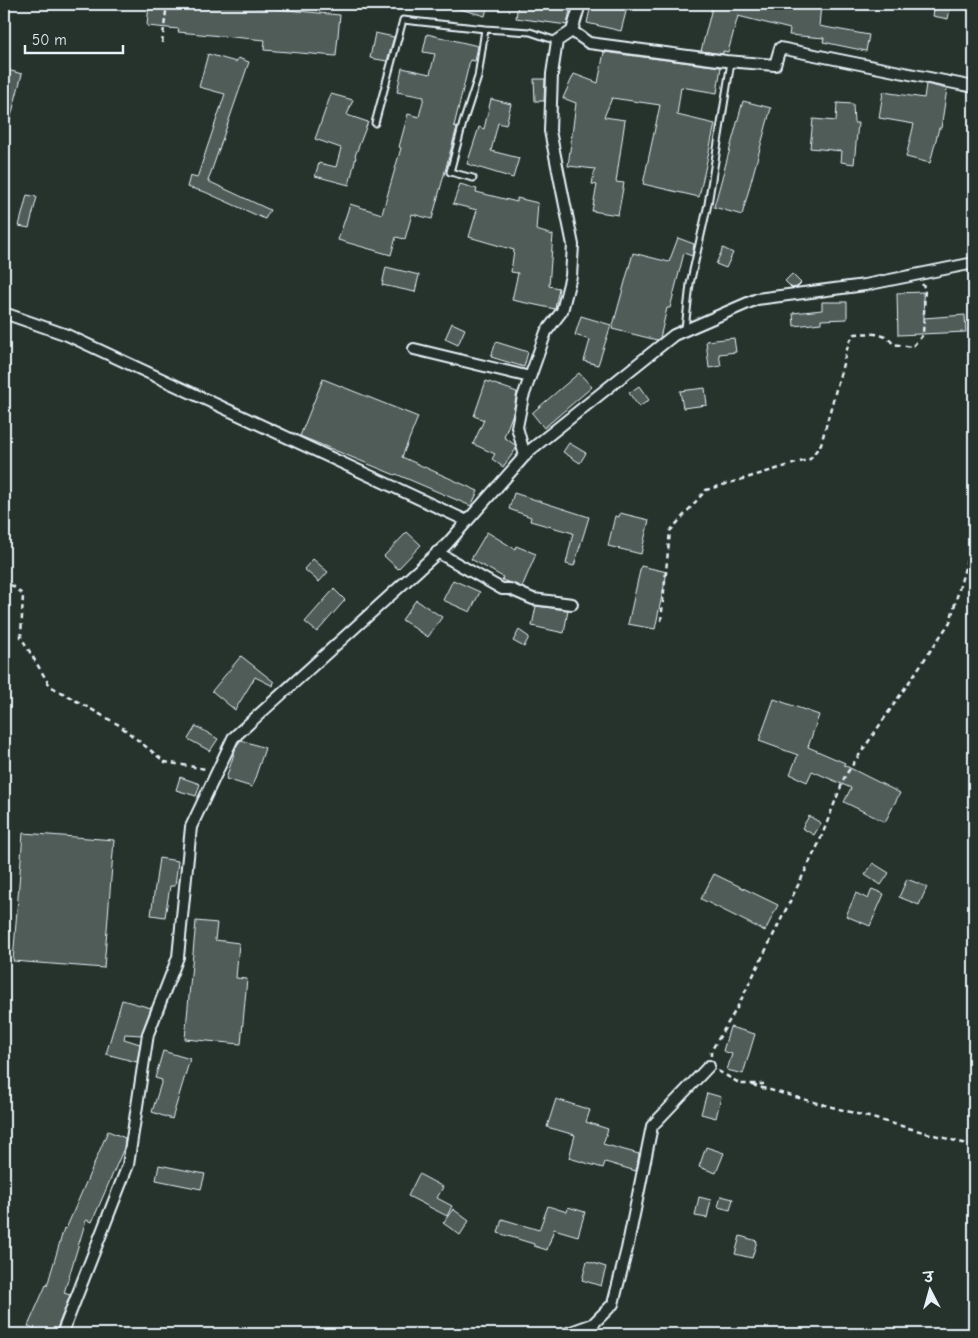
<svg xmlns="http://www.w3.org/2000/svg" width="978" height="1338" font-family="'Comic Neue','Playpen Sans Deva',sans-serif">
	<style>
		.building { fill: #505c59; stroke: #e8f1f8 }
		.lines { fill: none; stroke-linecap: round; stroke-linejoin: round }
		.lane-casing { stroke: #e8f1f8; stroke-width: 9 }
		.street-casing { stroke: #e8f1f8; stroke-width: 14 }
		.path { stroke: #e8f1f8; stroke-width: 2.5; stroke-dasharray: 5 4; stroke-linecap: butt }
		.lane { stroke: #26332d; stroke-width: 5 }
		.street { stroke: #26332d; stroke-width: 10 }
	</style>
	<rect width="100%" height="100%" fill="#26332d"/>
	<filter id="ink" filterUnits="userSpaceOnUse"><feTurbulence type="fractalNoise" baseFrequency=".02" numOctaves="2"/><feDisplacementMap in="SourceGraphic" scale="10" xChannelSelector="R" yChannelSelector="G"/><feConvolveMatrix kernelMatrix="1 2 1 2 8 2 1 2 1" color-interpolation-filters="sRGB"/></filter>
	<g filter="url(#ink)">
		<path class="building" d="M149 4H225L340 15 336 56 264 50 265 40 178 32 179 29 147 26Z
			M454 4H488L485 16 453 7Z
			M518 4H571L567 25 516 18Z
			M591 4H628L621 31 587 23Z
			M713 4H778L791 7 792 4 821 5 819 26 869 35 866 51 823 42 824 38 789 35 790 29 738 16 728 52 723 51V54L701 51Z
			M935 4H951L948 19 933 16Z
			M375 33 394 37 387 61 370 58Z
			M427 34 478 46 475 61 470 60 454 126 457 127 432 219 412 214 405 239 396 237 391 255 338 240 350 204 382 214 401 148 399 147 408 114 419 117 424 97 397 92 402 68 430 74 435 54 423 52Z
			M604 52 721 67 717 93 681 87 677 115 715 124 699 197 643 184 660 105 612 98 604 117 625 120 616 182 624 183 618 215 592 211 597 185 592 184 595 169 568 166 576 103 563 98 574 74 598 83Z
			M208 54 236 62 238 58 249 62 208 181 270 210 265 219 205 192 187 187 190 176 197 178 225 94 199 87Z
			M4 69 22 74 7 132H4Z
			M534 79H545L544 101H535Z
			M926 84 947 89 941 128H939L930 163 906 157 914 124 879 118 883 92 924 98Z
			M331 94 353 100 347 115 368 122 355 156 356 157 349 185 315 176 319 163 336 167 341 148 315 139Z
			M491 99 511 104 506 125 498 123 491 151 519 158 513 178 467 164 479 127 484 129Z
			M743 101 771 108 742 215 714 207Z
			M837 103 853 104 854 123H858L854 164 841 162 842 151 810 148 813 119 836 121Z
			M460 184 477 189 476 192 517 202V198L538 203 536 230 553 235 549 286 559 288 555 309 512 300 518 273 511 272 514 250 469 237 477 210 453 204Z
			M27 195 37 197 29 228 19 226Z
			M678 238 694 244 692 256 684 253 670 308H667L660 338 657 340 612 329 633 253 669 262Z
			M723 248 733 253 726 268 716 264Z
			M386 267 419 275 415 292 382 285Z
			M792 274 801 283 797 287 792 288 785 281Z
			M923 292 924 318 965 315 966 332 898 335 897 293Z
			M822 302H847V319L821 320V323L794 326 793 313 822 310Z
			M581 316 611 325 598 365 584 361 590 340 575 335Z
			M452 323 465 329 458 345 445 339Z
			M734 338 736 352 719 354 721 366 709 368 706 341Z
			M496 342 528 352 524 367 491 357Z
			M579 373 592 387 544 428 532 413Z
			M323 379 418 417 402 457 478 491 471 506 396 474 395 475 300 436Z
			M486 381 517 392 513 413 504 437 515 445 516 449 503 467 492 459 495 454 473 444 484 420 474 416Z
			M639 386 649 400 639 407 629 393Z
			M705 388 707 405 683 408 680 391Z
			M569 443 586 453 580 463 563 452Z
			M514 493 589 517 574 566 566 564 573 533 530 521 531 517 509 509Z
			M620 513 649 520 641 554 608 546 615 516 619 517Z
			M407 532 421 545 398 569 384 556Z
			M487 532 515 549 516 546 536 554 522 587 502 580 503 577 471 559Z
			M313 559 328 572 319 582 304 569Z
			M641 566 667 572 655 629 628 624Z
			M453 580 480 592 470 612 443 600Z
			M334 589 345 600 317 632 305 622Z
			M416 600 442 617 428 637 402 620Z
			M536 606 568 610 564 633 532 626Z
			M519 630 529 637 524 647 513 641Z
			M241 656 274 682 273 686 255 677 235 710 212 691Z
			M774 699 819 715 808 747 845 763 844 765 900 793 885 822 844 802 851 788 812 771 807 782 790 774 798 755 759 741Z
			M196 726 218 739 210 751 188 739Z
			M241 740 265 748 252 787 226 779 236 747Z
			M180 777 200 784 196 796 176 790Z
			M809 816 821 823 814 835 802 828Z
			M23 833 114 840 104 968 13 961Z
			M159 858 178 861 175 886H170L165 917 151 915Z
			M873 863 889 873 881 885 865 875Z
			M714 874 778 905 765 931 701 899Z
			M907 879 927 887 919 905 899 897Z
			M872 889 884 894 870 926 846 916 856 893 868 899Z
			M196 921 217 923 215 940 239 943 236 978 247 979 241 1044 185 1039Z
			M122 1000 151 1008 141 1035 125 1034 124 1039 140 1044 137 1062 106 1054Z
			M730 1027 755 1034 743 1074 727 1070 732 1054 723 1051Z
			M163 1051 190 1059 172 1119 152 1112 162 1080 155 1078Z
			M707 1093 721 1097 716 1118 701 1114Z
			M556 1099 590 1110 586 1122 608 1129 603 1144 639 1154 636 1171 605 1162 603 1168 569 1158 575 1135 547 1127Z
			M108 1131 125 1138 124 1148 92 1222 86 1220 64 1293 70 1295 55 1334H47L28 1326 46 1285 47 1286 64 1228 66 1229Z
			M706 1147 724 1153 716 1173 699 1167Z
			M159 1165 205 1174 201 1189 156 1180Z
			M419 1174 443 1187 437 1198 452 1206 447 1216 408 1196Z
			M721 1196 733 1199 730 1210 718 1207Z
			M699 1197 711 1200 707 1218 695 1216Z
			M548 1206 567 1212 568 1207 585 1212 578 1236 554 1229 547 1250 534 1246V1244L498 1233 502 1219 539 1230Z
			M453 1209 469 1221 460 1235 443 1223Z
			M740 1236 757 1241 752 1258 735 1254Z
			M587 1261 606 1267 601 1286 582 1280Z"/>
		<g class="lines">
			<defs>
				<path id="lane" d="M375 123 403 20 485 29 530 32 557 41
					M473 178 450 172 463 123 478 77 485 29
					M685 329 690 284 708 204 731 62"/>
				<path id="street" d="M580 4 572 31 589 43 726 61 775 65 780 48 974 87
					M4 313 67 335 467 521
					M414 349 530 377
					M525 456 517 427 523 397 546 332 562 311 571 276 573 245 550 131 552 74 557 41 572 31
					M437 552 502 589H510L533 599 572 604
					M62 1334 128 1165 148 1034 178 957 191 827 233 738 447 544 529 451 674 335 757 299 865 285 974 263
					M565 1334 593 1324 613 1304 627 1249 652 1126 709 1066"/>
			</defs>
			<use href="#lane" class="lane-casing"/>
			<use href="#street" class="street-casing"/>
			<path class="path" d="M162 43 167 4
				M4 579 23 595 21 637 50 686 119 725 165 762 206 769
				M661 621 670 531 706 490 810 459 821 444 849 342 855 334C869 333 885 332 893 344L912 347 923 335 925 288 922 284
				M711 1056V1051L737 1008 819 843 845 776 950 622 974 535
				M718 1071 741 1084H764
				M752 1085 974 1146"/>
			<use href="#lane" class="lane"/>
			<use href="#street" class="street"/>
		</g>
	</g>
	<rect width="978" height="1338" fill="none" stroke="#26332d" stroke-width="20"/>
	<rect x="10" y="10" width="958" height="1318" fill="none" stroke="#e8f1f8" stroke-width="2" filter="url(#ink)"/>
	<g transform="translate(930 1290) rotate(354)" stroke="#26332d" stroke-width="4" paint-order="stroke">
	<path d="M0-4L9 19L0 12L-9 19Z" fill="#e8f1f8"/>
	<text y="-8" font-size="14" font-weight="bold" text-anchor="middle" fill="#e8f1f8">उ</text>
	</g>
	<path d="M25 45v8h98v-8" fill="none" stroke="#e8f1f8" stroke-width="2.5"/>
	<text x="32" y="45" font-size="15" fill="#e8f1f8" stroke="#26332d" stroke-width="4" paint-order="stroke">50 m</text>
</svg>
